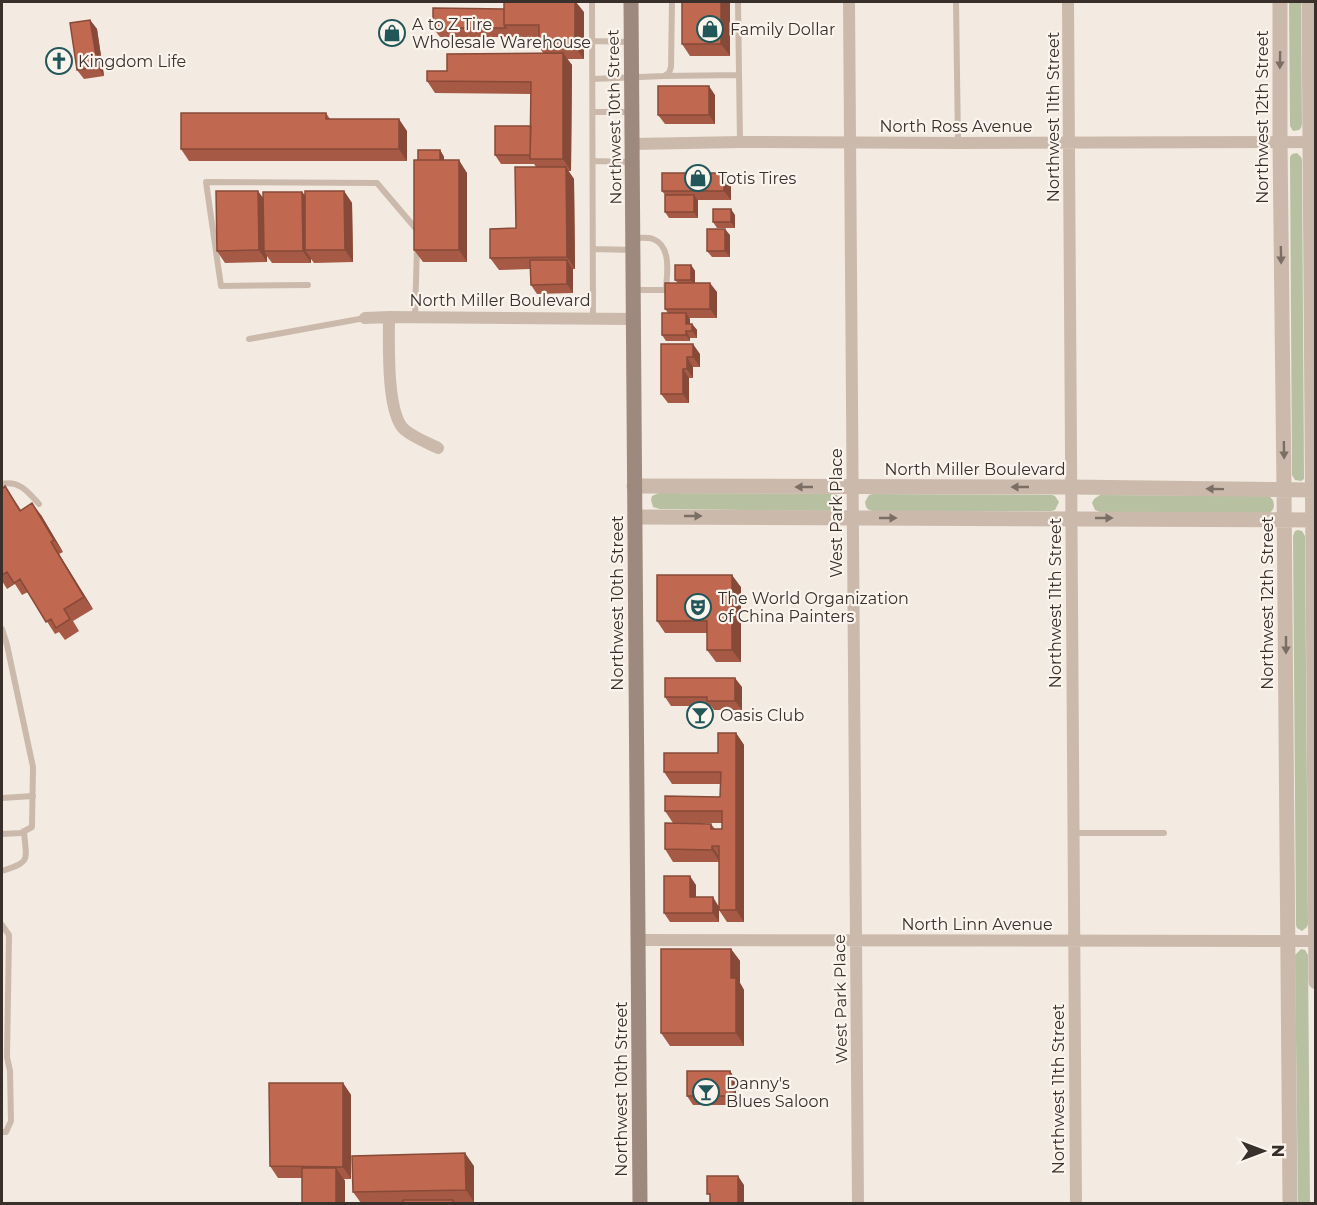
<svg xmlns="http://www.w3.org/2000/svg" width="1317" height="1205" font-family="Montserrat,sans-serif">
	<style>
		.green { fill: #b7c1a1 }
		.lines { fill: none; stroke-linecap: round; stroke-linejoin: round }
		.service { stroke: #cbbaac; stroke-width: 6 }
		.minor { stroke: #cbbaac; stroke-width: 12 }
		.tertiary { stroke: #cbbaac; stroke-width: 15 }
		.secondary { stroke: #9e897e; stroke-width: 15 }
		.wall { fill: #a65a45 }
		.shaded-wall { fill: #874a38 }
		.building { fill: #c16950; stroke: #874a38; stroke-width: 1.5 }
		.oneway { fill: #7b6e65 }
		.labels { text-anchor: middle; stroke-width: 4.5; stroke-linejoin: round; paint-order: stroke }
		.poi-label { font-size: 16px; fill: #392f2b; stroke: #faf4ed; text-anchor: start }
		.street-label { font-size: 16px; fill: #392f2b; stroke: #faf4ed }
	</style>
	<rect width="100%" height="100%" fill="#f3eae1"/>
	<path class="green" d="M1289 2H1301L1302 124 1301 128 1299 130 1293 131 1290 126Z
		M1297 153 1301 157 1302 160 1304 475V479L1301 481 1295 480 1292 475 1290 157 1292 154Z
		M659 493 833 494 837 495 840 502 837 509 833 511 660 509 653 507 651 500 652 496Z
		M873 494 1052 495 1055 496 1059 502 1055 510 1051 511H873C867 510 866 508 865 502L869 495Z
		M1100 495 1269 496 1273 500C1275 507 1274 510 1268 514L1100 512 1095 510 1092 503 1094 499Z
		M1298 530 1302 531 1305 536 1308 924 1307 927 1302 931 1297 928 1296 925 1293 536 1295 531Z
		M1301 949 1305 950 1308 955 1310 1203H1298L1295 955Z"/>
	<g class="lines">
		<path class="service" d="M592 2 593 318
			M738 2 740 142
			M956 2 958 143
			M593 41 631 42
			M664 76 739 75
			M593 79 664 76 669 73 671 67 672 2
			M593 112H631
			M593 161 632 162
			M633 238C639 238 648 237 653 239 672 246 667 274 666 289
			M593 249 633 250
			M308 285 221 286 206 182 377 183 417 230
			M634 290H669
			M415 317 417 246
			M249 339 365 318
			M2 484C19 480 28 492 39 504
			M2 629 7 645 33 767 32 827 21 833 2 834
			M2 798 33 796
			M1074 833H1164
			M2 871C32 861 26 861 24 831
			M2 925 9 935 7 1057 10 1071 11 1121 6 1132H2"/>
		<path class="minor" d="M849 2 858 1204
			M1068 2 1076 1204
			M633 144 740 142 958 143 1316 142
			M389 317C389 341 386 415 405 430 413 437 428 443 438 448
			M365 318 389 317 634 319
			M638 940 1316 941"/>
		<path class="tertiary" d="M1280 2V142L1284 489 1290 1204
			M1309 2 1316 982
			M634 486 1070 487 1316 490
			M635 517 1316 520"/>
		<path class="secondary" d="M631 2 640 1204"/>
	</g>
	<path class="wall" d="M730 2V56H690L682 44Z
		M584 12V59H567L572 65 571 171H568L574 179 575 269H573V293L537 294 531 285 530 269 499 270 490 258 516 228 536 167 534 164H501L495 155 531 126V94L435 93 427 81 447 71 544 54 539 47V37H440L433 28Z
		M90 20 97 29 104 76 84 79 77 70Z
		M715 95V124H665L658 115Z
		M326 113 330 119 407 131V161H189L181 149Z
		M440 150 444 157V160L467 173V262H423L414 250 418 160Z
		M731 182V200H698V218H669L665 212V195L662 191Z
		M344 191 352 203 353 262 314 263 311 259V263H272L267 256V262L225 263 217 251 263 198 302 192 305 195Z
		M735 215V228H717L713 222Z
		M730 235V257H712L707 251Z
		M691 265 695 271V283L717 292V318H689L690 324H692L697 330V338H690V341H666L662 335 668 313 665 309 678 283 675 280Z
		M661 344 700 354V367H693V378H689V403H668L661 394Z
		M5 486 21 510 41 515 63 552 59 554 93 609 73 621 79 631 65 640 59 632 55 634 28 592 22 595 15 584 7 589 2 581V489Z
		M741 587V662H716L707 650V633H665L657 621Z
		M742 687V710H714L711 706H671L665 697Z
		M736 733 744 745V922H727L719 910V922H670L664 913 696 885V897L719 906V862H673L665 849 711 824 715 829H722V823H673L665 811 720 797V784H672L664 772 718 753Z
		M731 949 740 961V983L744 990V1046H670L661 1033Z
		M730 1071 736 1080V1105H693L687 1096Z
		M343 1083 351 1095V1179H344L345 1181V1203L302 1178H278L270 1166Z
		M474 1166V1202H454L455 1203H361L353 1192Z"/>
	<path class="shaded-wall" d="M575 2H576L584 12V59L575 47Z
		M721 2H730V56L721 44Z
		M90 20 97 29 104 76 98 67Z
		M563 53 572 65 571 171 563 159Z
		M709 86 715 95V124L709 115Z
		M399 119 407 131V161L399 149Z
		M440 150 444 157V173L440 166Z
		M459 160 467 173V262L459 250Z
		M566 167 574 179 575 269 567 257Z
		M724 173 731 182V200L724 191Z
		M258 191 267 203 264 251 267 256V262L259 250Z
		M344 191 352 203 353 262 345 250Z
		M302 192 311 204 305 250 311 259V263L303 251Z
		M694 195 698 201V218L694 212Z
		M731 209 735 215V228L731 222Z
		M725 229 730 235V257L725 251Z
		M567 260 573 269V293L567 284Z
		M691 265 695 271V286L691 280Z
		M710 283 717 292V318L710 309Z
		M686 313 690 319V330L686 324Z
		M692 324 697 330V338L692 331Z
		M686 331 690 338V341L686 335Z
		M693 344 700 354V367L693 357Z
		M687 357 693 367V378L687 369Z
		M683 369 689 378V403L683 394Z
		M32 503 41 515 63 552 54 540Z
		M51 542 59 554 93 609 84 597Z
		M732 575 741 587V662L732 650Z
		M735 678 742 687V710L735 701Z
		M736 733 744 745V922L736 910Z
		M712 846 720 858V862L712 850Z
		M690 876 696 885V907L690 897Z
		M713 897 719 907V922L713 913Z
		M731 949 740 961V983L744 990V1046L736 1033 731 978Z
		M730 1071 736 1080V1105L730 1096Z
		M343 1083 351 1095V1179L343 1167Z
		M465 1153 474 1166V1202L466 1190Z
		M336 1168 345 1181V1203H336Z
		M738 1176 744 1185V1203H738Z"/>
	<path class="building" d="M504 2H575V47H539V25H504Z
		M682 2H721V44H682Z
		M433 8 504 9V25L506 28H433Z
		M90 20 98 67 77 70 70 23Z
		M563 53V159H530L531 82 427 81V71H447V54Z
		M658 86H709V115H658Z
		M181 113H326V119H399V149H181Z
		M495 126H531L530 155H495Z
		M418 150H440V160H418Z
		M414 160H459V250H414Z
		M515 167H566L567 257 490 258V229L516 228Z
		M662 173H724V191H662Z
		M216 191H258L259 250 217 251Z
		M305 191H344L345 250H305Z
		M263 192H302L303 251H264Z
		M665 195H694V212H665Z
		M713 209H731V222H713Z
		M707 229H725V251H707Z
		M530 260H567V284L531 285Z
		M675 265H691V280H675Z
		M665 283H710V309H665Z
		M662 313H686V324H692V331H686V335H662Z
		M661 344H693V357H687V369H683V394H661Z
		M5 486 20 511 32 503 54 540 51 542 84 597 64 609 70 619 56 628 51 619 46 622 20 579 14 583 7 572 2 575V489Z
		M657 575H732V650H707V621H657Z
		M665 678H735V701H707V697H665Z
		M718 733H736V910H719V846H712V850L665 849V823L711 824V829H722V811H665V796L720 797 721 772H664V753H718Z
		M664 876H690V897H713V913H664Z
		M661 949H731V978H736V1033H661Z
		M687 1071H730V1096H687Z
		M269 1083H343V1167L270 1166Z
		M465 1153 466 1190 353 1192 352 1156Z
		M302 1168H336V1203H302Z
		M707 1176H738V1203H710V1194H707Z
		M403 1200H453V1203H403Z"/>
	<defs><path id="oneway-solid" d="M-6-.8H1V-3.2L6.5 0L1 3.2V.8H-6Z" transform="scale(1.5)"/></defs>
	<g class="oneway">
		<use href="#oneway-solid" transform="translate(1280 60) rotate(91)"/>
		<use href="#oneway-solid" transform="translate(1281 255) rotate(89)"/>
		<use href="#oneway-solid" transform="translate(1284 450) rotate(89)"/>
		<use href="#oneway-solid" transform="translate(804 487) rotate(-180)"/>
		<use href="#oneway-solid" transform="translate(1020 487) rotate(-180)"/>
		<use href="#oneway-solid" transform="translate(1215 489) rotate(-179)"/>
		<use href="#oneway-solid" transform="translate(693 516)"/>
		<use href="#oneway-solid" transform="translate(888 518)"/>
		<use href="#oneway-solid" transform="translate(1104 518)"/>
		<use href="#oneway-solid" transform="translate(1286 645) rotate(90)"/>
	</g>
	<defs>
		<symbol id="shop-ring" viewBox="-11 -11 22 22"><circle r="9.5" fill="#faf4ed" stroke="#22575a" stroke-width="1.5"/><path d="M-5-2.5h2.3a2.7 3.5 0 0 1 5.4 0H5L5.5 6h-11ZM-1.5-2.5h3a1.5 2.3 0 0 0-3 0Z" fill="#22575a"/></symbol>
		<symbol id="church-ring" viewBox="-11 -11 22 22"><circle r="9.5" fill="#faf4ed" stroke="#22575a" stroke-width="1.5"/><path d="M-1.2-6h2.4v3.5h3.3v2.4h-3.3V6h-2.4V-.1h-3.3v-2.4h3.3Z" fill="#22575a"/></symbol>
		<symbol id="theatre-ring" viewBox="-11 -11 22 22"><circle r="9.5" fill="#faf4ed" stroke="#22575a" stroke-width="1.5"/><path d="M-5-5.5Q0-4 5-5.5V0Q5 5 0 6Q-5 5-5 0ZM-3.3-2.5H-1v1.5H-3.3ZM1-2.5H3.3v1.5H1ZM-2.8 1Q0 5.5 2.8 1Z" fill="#22575a"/></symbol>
		<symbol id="bar-ring" viewBox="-11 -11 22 22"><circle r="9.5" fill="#faf4ed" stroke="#22575a" stroke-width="1.5"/><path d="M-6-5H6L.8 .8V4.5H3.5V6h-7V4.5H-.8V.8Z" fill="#22575a"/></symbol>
	</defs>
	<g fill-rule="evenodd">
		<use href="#shop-ring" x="695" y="14" width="30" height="30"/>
		<use href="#shop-ring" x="377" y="18" width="30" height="30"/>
		<use href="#church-ring" x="44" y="46" width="30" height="30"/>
		<use href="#shop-ring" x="683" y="163" width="30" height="30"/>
		<use href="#theatre-ring" x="683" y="592" width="30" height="30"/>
		<use href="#bar-ring" x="685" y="700" width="30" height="30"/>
		<use href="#bar-ring" x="691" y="1077" width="30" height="30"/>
	</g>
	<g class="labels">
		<g class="poi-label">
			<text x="412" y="30">A to Z Tire<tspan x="412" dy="18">Wholesale Warehouse</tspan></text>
			<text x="730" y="35">Family Dollar</text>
			<text x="78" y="67">Kingdom Life</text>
			<text x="718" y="184">Totis Tires</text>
			<text x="718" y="604">The World Organization<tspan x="718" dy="18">of China Painters</tspan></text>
			<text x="720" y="721">Oasis Club</text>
			<text x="726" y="1089">Danny's<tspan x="726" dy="18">Blues Saloon</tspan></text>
		</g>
		<g class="street-label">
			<text transform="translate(614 117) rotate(-91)" y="6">Northwest 10th Street</text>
			<text transform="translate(1053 117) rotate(-90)" y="6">Northwest 11th Street</text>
			<text transform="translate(1262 117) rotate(-90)" y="6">Northwest 12th Street</text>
			<text x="956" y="132">North Ross Avenue</text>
			<text x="500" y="306">North Miller Boulevard</text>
			<text x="975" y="475">North Miller Boulevard</text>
			<text transform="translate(836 513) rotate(-90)" y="6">West Park Place</text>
			<text transform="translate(617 603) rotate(-90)" y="6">Northwest 10th Street</text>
			<text transform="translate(1055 603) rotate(-90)" y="6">Northwest 11th Street</text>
			<text transform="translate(1267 603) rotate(-90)" y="6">Northwest 12th Street</text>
			<text x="977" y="930">North Linn Avenue</text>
			<text transform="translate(840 999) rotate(-91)" y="6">West Park Place</text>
			<text transform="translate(621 1089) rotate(-90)" y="6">Northwest 10th Street</text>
			<text transform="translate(1058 1089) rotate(-90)" y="6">Northwest 11th Street</text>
		</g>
	</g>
	<rect width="1317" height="1205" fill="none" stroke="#392f2b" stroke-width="6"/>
	<g transform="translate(1263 1151) rotate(90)" stroke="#faf4ed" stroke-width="4.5" paint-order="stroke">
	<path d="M0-4.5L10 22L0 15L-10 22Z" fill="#392f2b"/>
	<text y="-9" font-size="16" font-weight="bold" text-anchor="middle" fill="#392f2b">N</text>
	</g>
</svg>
